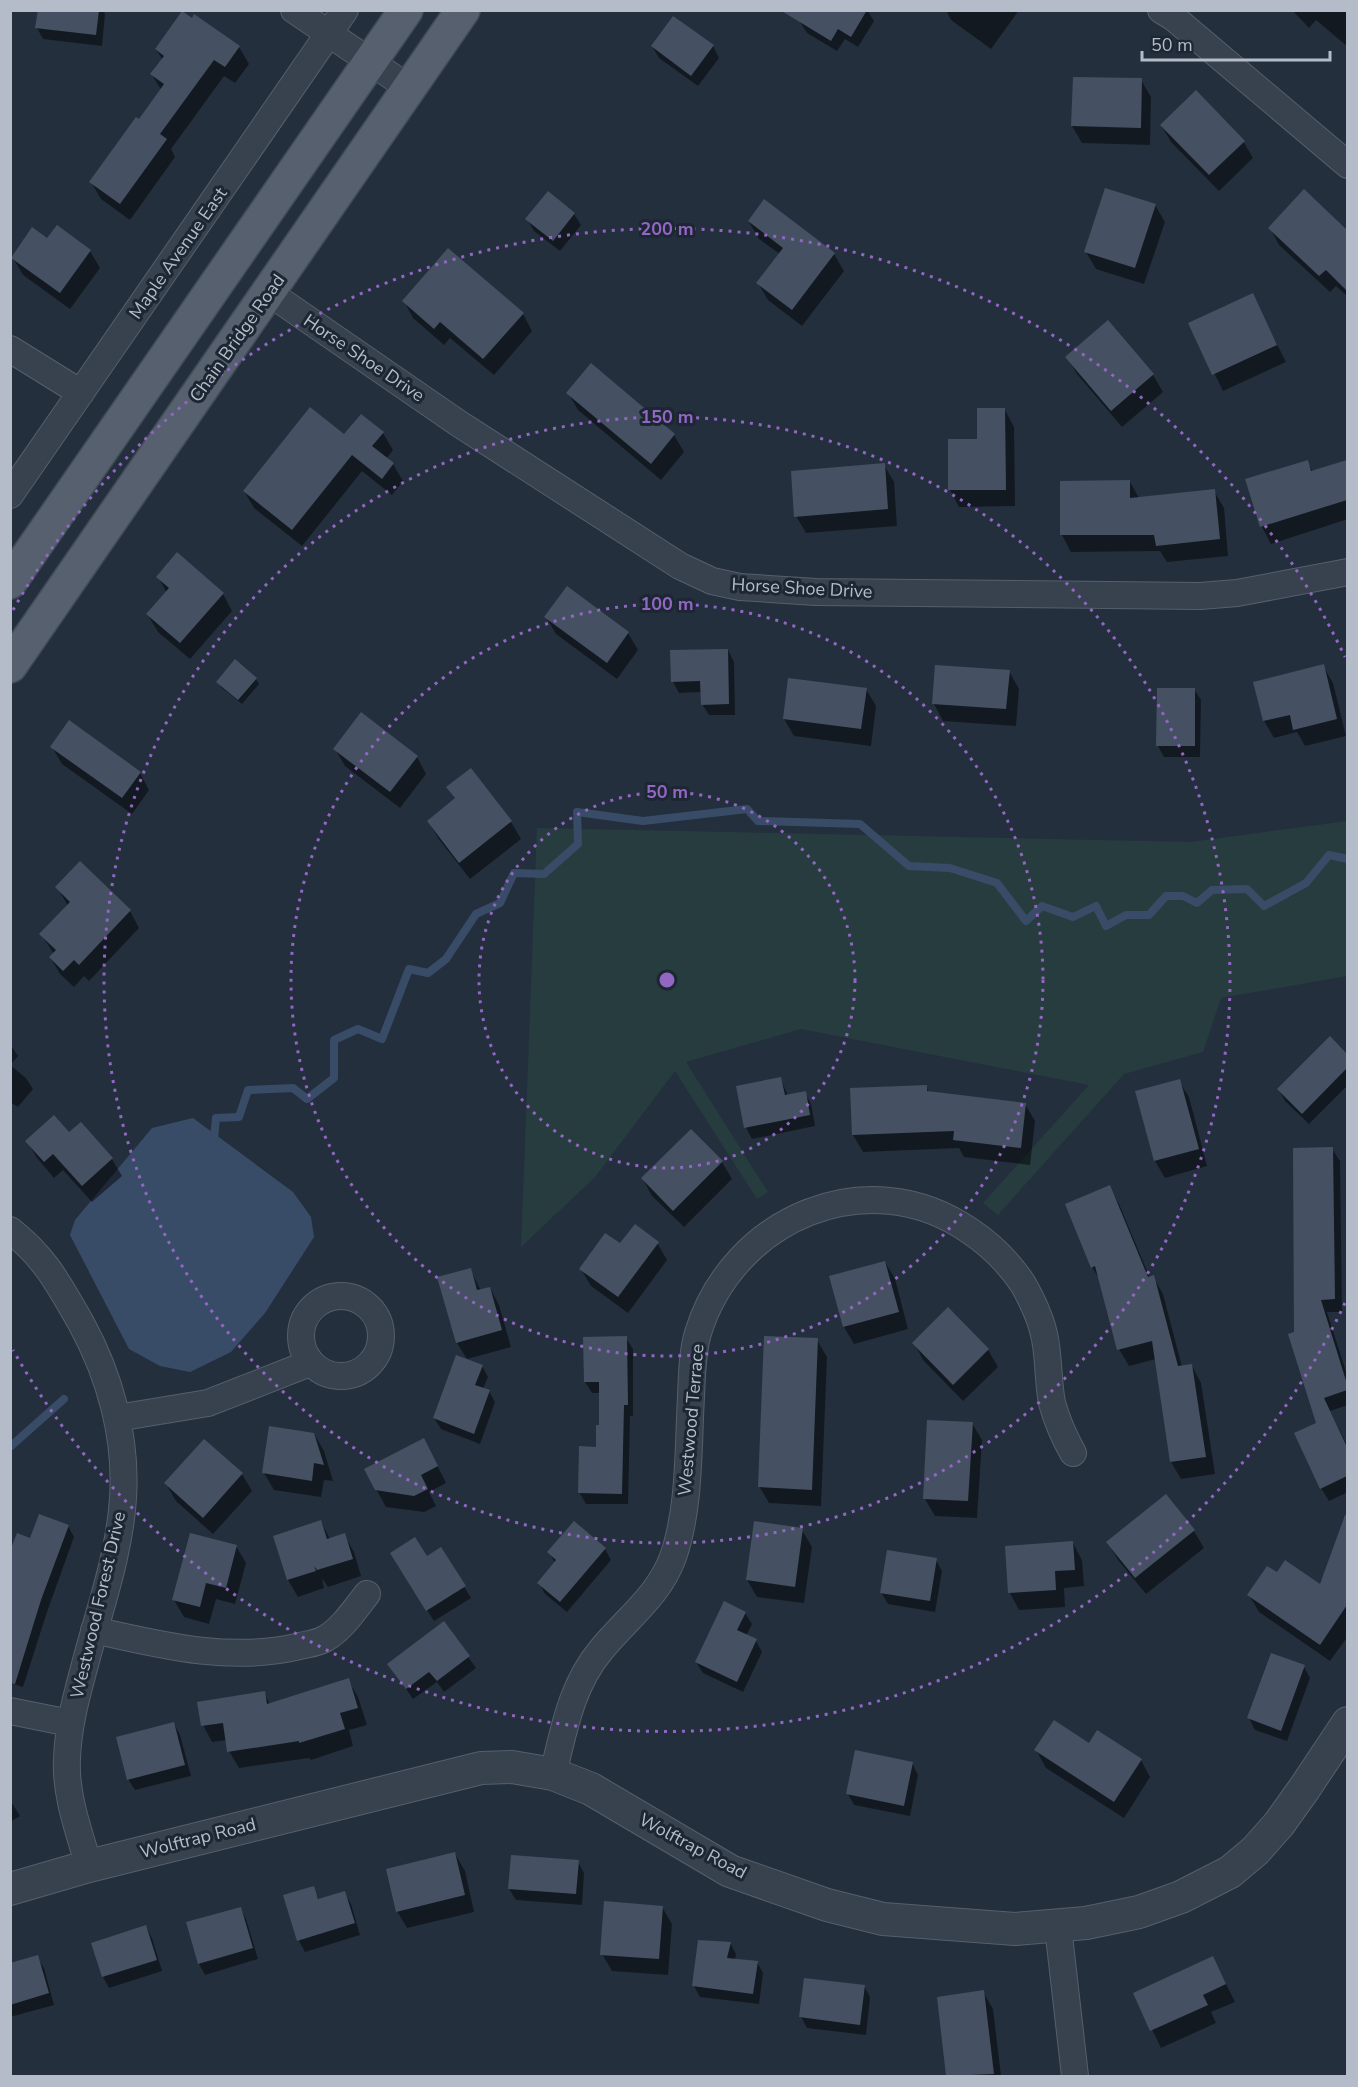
<svg xmlns="http://www.w3.org/2000/svg" width="1358" height="2087" font-family="'Nunito Sans',sans-serif">
	<style>
		.green { fill: #263c3f }
		.water { fill: #394c67 }
		.shadow { fill: #0007 }
		.lines { fill: none; stroke-linecap: round; stroke-linejoin: round }
		.stream { stroke: #394c67; stroke-width: 8 }
		.building { fill: #455162 }
		.minor-casing { stroke: #565f6c; stroke-width: 28 }
		.tertiary-casing { stroke: #565f6c; stroke-width: 34 }
		.primary-casing { stroke: #414a57; stroke-width: 36 }
		.minor { stroke: #38414e; stroke-width: 26 }
		.tertiary { stroke: #38414e; stroke-width: 32 }
		.primary { stroke: #56606e; stroke-width: 33 }
		.ring { fill: none; stroke: #9266c3; stroke-width: 3; stroke-dasharray: 3 6 }
		.labels { text-anchor: middle; stroke-width: 6; stroke-linejoin: round; paint-order: stroke }
		.street-label { font-size: 18px; fill: #b4bcc9; stroke: #1d2633 }
		.centre { fill: #9266c3; stroke: #1d2633; stroke-width: 3 }
		.ring-label { font-size: 18px; text-anchor: middle; font-weight: bold; fill: #9266c3; stroke: #1d2633; stroke-width: 6; stroke-linejoin: round; paint-order: stroke }
	</style>
	<rect width="100%" height="100%" fill="#242f3e"/>
	<path class="green" d="M1347 821V976L1221 998 1203 1052 1124 1074 998 1215 983 1203 1089 1085 801 1029 686 1062 768 1192 757 1199 675 1071 595 1177 521 1247 537 828 1191 842Z"/>
	<path class="water" d="M193 1118 293 1192 311 1217 314 1237 265 1313 231 1352 190 1372 160 1366 129 1349 70 1235 75 1220 152 1128Z"/>
	<path class="shadow" d="M39 10H103L105 14 102 46 43 39 37 28Z
		M807 10H867L874 21 858 47 845 39 837 51 807 33 800 22Z
		M946 10H1019L991 49 951 20Z
		M1292 10H1348V47L1316 20 1309 28Z
		M195 16 239 47 249 64 235 83 224 76 171 149 175 157 130 220 101 199 91 182 162 91 152 75 163 60 156 50 192 20Z
		M652 46H713L719 58 698 86 659 58Z
		M1141 80 1151 97 1150 145 1082 143 1072 126Z
		M1161 125 1243 141 1253 158 1219 191 1171 142Z
		M1304 191 1348 232V297L1336 286 1330 292 1279 245 1270 228Z
		M548 193 574 214 581 225 560 251 534 231 527 219Z
		M765 201 834 254 844 271 802 326 768 300 758 283 780 254 759 239 749 222Z
		M1155 205 1165 222 1144 284 1096 269 1086 252Z
		M48 240 90 251 100 268 70 309 23 275 13 258Z
		M1252 295 1286 362 1223 391 1190 324Z
		M404 301 523 314 532 331 494 375 450 338 444 345 413 318Z
		M1067 357 1153 375 1163 392 1122 427 1077 374Z
		M568 393 674 435 684 452 661 480 578 410Z
		M1005 410 1014 427 1015 506 959 507 950 490Z
		M383 433 393 450 386 459 393 464 403 481 392 495 362 471 302 546 254 508 244 491 345 436Z
		M1307 462 1313 472 1338 476 1348 472V519L1271 544 1262 527 1247 480Z
		M884 465 894 482 897 526 806 533 796 516Z
		M1130 482 1139 498 1214 491 1224 508 1228 556 1167 562 1160 551 1071 552 1062 535Z
		M158 577 223 594 232 611 190 659 158 632 148 615 167 593Z
		M567 588 628 633 638 650 617 679 556 634 546 617Z
		M728 650 734 662 735 715H709L702 704V692L679 693 673 682Z
		M1323 666 1333 683 1346 736 1305 746 1297 732 1274 738 1264 721Z
		M1009 671 1019 689 1016 726 943 721 934 704Z
		M256 679 259 684 242 704 221 687 218 682Z
		M866 689 876 706 871 746 794 736 784 719Z
		M1194 689 1201 700 1200 757H1164L1158 746Z
		M52 747 140 773 149 790 132 814 62 764Z
		M335 749 417 757 426 774 400 808 345 766Z
		M470 770 511 822 521 839 470 879 438 838 428 821 456 800 448 787Z
		M57 887 130 911 139 928 89 981 84 976 74 987 60 974 50 957 54 954 41 934 68 906Z
		M1330 1039 1348 1056V1085L1309 1124 1285 1101 1279 1090Z
		M10 1044 18 1056 10 1065Z
		M10 1065 26 1078 33 1089 18 1107 10 1102Z
		M781 1079 788 1096 805 1093 811 1104 815 1126 752 1139 746 1128 738 1087Z
		M1179 1081 1189 1097 1207 1166 1165 1178 1155 1161 1137 1092Z
		M926 1087 930 1093 1025 1104 1035 1121 1030 1165 964 1157 959 1148 863 1152 853 1135Z
		M81 1124 112 1159 122 1176 92 1202 63 1170 54 1178 37 1158 27 1141 69 1135Z
		M1332 1149 1340 1161 1342 1312H1327L1348 1378V1405L1330 1411 1348 1447V1492L1329 1501 1321 1488 1318 1424 1296 1333Z
		M722 1162 732 1179 684 1227 652 1196 643 1179Z
		M1109 1187 1119 1204 1150 1278 1153 1277 1163 1294 1182 1367 1192 1366 1201 1383 1215 1474 1181 1479 1171 1462 1156 1359 1129 1366 1119 1349 1101 1282 1092 1267Z
		M657 1243 667 1260 628 1313 591 1286 581 1269Z
		M885 1262 895 1279 908 1329 854 1344 844 1327 831 1277Z
		M470 1269 481 1291 490 1288 499 1305 511 1347 467 1359 457 1343Z
		M626 1338 633 1349V1416H630L628 1504H586L579 1492 598 1448 601 1427 600 1393H592L585 1382Z
		M817 1340 827 1357 821 1506 769 1503 759 1486Z
		M914 1343 988 1350 998 1367 963 1401 923 1360Z
		M482 1366 488 1377 483 1389 489 1391 495 1402 480 1444 441 1429 434 1418Z
		M972 1423 982 1440 977 1518 935 1516 925 1499Z
		M314 1434 324 1451 333 1481 324 1480 321 1497 274 1490 264 1473Z
		M433 1457 446 1483 429 1492 436 1506 424 1512 386 1507 376 1489Z
		M242 1474 252 1491 213 1534 176 1501 166 1484Z
		M1166 1496 1194 1531 1204 1548 1146 1594 1118 1560 1108 1543Z
		M321 1522 330 1539 344 1535 354 1552 361 1576 328 1587 322 1578 324 1588 298 1597 288 1580 275 1537Z
		M68 1526 74 1537 47 1612 23 1687 10 1683V1555L31 1540Z
		M802 1530 812 1547 804 1603 757 1597 747 1580Z
		M1340 1533 1348 1536V1636L1330 1661 1259 1612 1249 1595 1277 1574 1321 1586Z
		M1073 1543 1082 1560 1084 1586 1064 1588 1065 1607 1019 1610 1010 1593Z
		M236 1546 246 1563 235 1604 216 1599 209 1624 184 1617 174 1600Z
		M441 1549 471 1598 434 1621 399 1565 426 1558Z
		M605 1549 611 1560 567 1612 545 1594 539 1583 555 1563 549 1552Z
		M936 1560 942 1571 935 1612 888 1604 881 1592Z
		M745 1613 752 1624 746 1636 756 1641 762 1652 743 1692 703 1673 696 1662Z
		M444 1623 476 1668 444 1692 437 1682 413 1699 389 1664Z
		M1304 1667 1310 1678 1287 1741 1255 1730 1249 1718Z
		M348 1680 358 1697 367 1725 349 1730 353 1746 311 1760 309 1758 239 1768 229 1751 227 1740 212 1742 203 1725 264 1693 270 1704Z
		M174 1724 180 1735 191 1776 135 1790 128 1779Z
		M1036 1750 1141 1760 1150 1777 1124 1818 1046 1768Z
		M912 1763 918 1775 910 1816 854 1805 848 1794Z
		M10 1800 20 1816 10 1822Z
		M455 1854 465 1871 474 1912 407 1928 397 1911Z
		M578 1862 584 1873 582 1905 516 1900 509 1889Z
		M313 1888 319 1899 344 1892 351 1904 360 1935 305 1952 299 1941Z
		M662 1907 672 1924 668 1975 612 1971 602 1954Z
		M240 1908 246 1919 258 1959 205 1975 199 1964Z
		M146 1927 152 1938 162 1971 109 1988 103 1977Z
		M730 1943 736 1954 735 1960 757 1962 763 1973 759 2004 700 1997 694 1986Z
		M37 1957 44 1968 54 2005 10 2017V1965Z
		M1213 1958 1235 2002 1211 2012 1216 2023 1161 2048 1135 1994Z
		M864 1986 870 1997 866 2035 807 2028 801 2017Z
		M983 1992 993 2009 1001 2076H948L939 1998Z"/>
	<g class="lines">
		<path class="stream" d="M211 1140 214 1139 216 1118 239 1117 248 1090 293 1088 307 1099 334 1078V1040L358 1029 382 1039 409 969 428 973 446 959 476 914 500 903 514 873 544 874 578 844 577 812 643 821 747 809 758 821 860 824 909 866 950 868 997 883 1026 921 1042 906 1073 917 1096 906 1106 926 1126 915H1149L1166 896H1183L1197 903 1212 890 1247 889 1264 906 1306 883 1329 855 1348 859
			M10 1447 64 1399"/>
	</g>
	<path class="building" d="M38 10H99L96 35 35 28Z
		M780 10H867L851 37 838 29 831 41Z
		M182 11 192 18 194 14 240 46 225 67 214 60 160 134 167 139 120 204 89 182 136 117 139 119 164 84 150 74 164 56 155 49Z
		M673 16 714 45 691 76 651 46Z
		M1073 77 1142 78 1141 128 1071 126Z
		M1196 90 1245 141 1209 175 1160 125Z
		M1105 188 1156 204 1135 268 1084 252Z
		M1304 189 1347 230V291L1326 270 1319 276 1268 228Z
		M548 191 575 213 553 241 525 219Z
		M764 199 835 253 792 310 756 283 783 248 748 221Z
		M57 225 91 250 60 293 11 258 32 227 47 238Z
		M448 248 524 313 483 359 440 322 434 329 402 301Z
		M1253 293 1277 345 1212 375 1188 323Z
		M1108 320 1154 374 1111 411 1065 357Z
		M591 363 675 434 651 464 566 393Z
		M310 407 344 434 361 414 384 432 372 446 394 463 382 479 352 455 292 530 243 491Z
		M977 408H1005L1006 490H948V439H977Z
		M1308 460 1311 471 1347 460V500L1260 527 1245 479Z
		M885 463 888 509 794 517 791 471Z
		M1130 480V498L1215 489 1220 539 1156 546 1154 535H1060V481Z
		M177 552 224 593 180 643 146 614 169 588 156 577Z
		M567 586 629 632 607 663 544 617Z
		M728 649 729 704 701 705 700 681 671 682 670 650Z
		M235 659 257 678 238 700 216 682Z
		M1324 664 1337 719 1293 730 1290 715 1263 721 1253 682Z
		M935 665 1010 670 1006 709 932 704Z
		M788 678 867 688 861 729 783 719Z
		M1157 688H1195V746H1156Z
		M361 712 418 756 390 792 333 749Z
		M69 720 141 772 122 798 50 747Z
		M471 768 512 821 459 863 427 821 455 798 446 787Z
		M80 861 131 910 79 965 74 960 63 971 49 957 56 950 39 934 70 902 55 887Z
		M1330 1036 1347 1054V1068L1302 1114 1277 1089Z
		M781 1077 785 1095 806 1091 810 1115 744 1128 736 1086Z
		M1180 1079 1199 1149 1154 1161 1135 1091Z
		M927 1085V1091L1026 1103 1021 1148 953 1140 954 1131 852 1135 850 1088Z
		M54 1115 69 1132 81 1122 113 1158 82 1186 53 1154 44 1162 25 1141Z
		M691 1129 723 1161 673 1211 641 1178Z
		M1333 1147 1335 1299 1321 1300 1347 1384V1390L1324 1398 1347 1447V1476L1320 1489 1294 1433 1316 1423 1288 1334 1294 1332 1293 1148Z
		M1110 1185 1148 1277 1154 1275 1178 1366 1192 1364 1206 1457 1170 1462 1152 1341 1117 1350 1095 1266 1091 1268 1065 1204Z
		M635 1224 659 1242 618 1297 579 1269 605 1233 620 1243Z
		M885 1261 899 1312 843 1327 829 1276Z
		M471 1268 477 1290 490 1287 502 1330 456 1343 437 1277Z
		M948 1307 989 1349 953 1385 912 1343Z
		M627 1336 628 1405H624L622 1494 578 1493 579 1446 596 1447V1425H599V1382H584L583 1337Z
		M764 1336 818 1338 812 1490 758 1487Z
		M456 1355 483 1365 475 1385 490 1390 474 1434 433 1418Z
		M927 1420 973 1422 968 1501 923 1499Z
		M269 1426 314 1433 324 1465 314 1463 312 1481 262 1473Z
		M424 1438 438 1466 421 1475 428 1489 414 1496 375 1490 364 1469Z
		M204 1439 243 1473 203 1518 164 1483Z
		M1166 1494 1195 1530 1135 1578 1106 1542Z
		M39 1514 69 1525 41 1600 15 1684 10 1683V1551L17 1533 30 1538Z
		M1345 1515H1347V1605L1320 1645 1247 1595 1267 1566 1277 1572 1285 1560 1320 1584Z
		M321 1520 327 1539 345 1533 353 1559 317 1570 314 1566 316 1571 287 1580 273 1536Z
		M574 1521 606 1548 560 1602 537 1583 556 1560 547 1552Z
		M754 1521 803 1528 795 1587 746 1580Z
		M190 1533 237 1545 226 1588 206 1583 200 1607 172 1600Z
		M415 1537 427 1556 441 1547 466 1586 426 1611 390 1553Z
		M1073 1541 1075 1570 1055 1571 1056 1590 1008 1593 1005 1546Z
		M887 1550 937 1558 930 1601 880 1593Z
		M724 1601 746 1612 737 1630 757 1639 737 1682 695 1662Z
		M444 1621 470 1656 437 1681 429 1672 406 1689 387 1664Z
		M1271 1653 1305 1665 1281 1731 1247 1718Z
		M349 1678 358 1708 340 1713 345 1729 299 1743V1741L227 1752 223 1723 201 1726 197 1702 265 1691 267 1704Z
		M1054 1720 1089 1743 1097 1730 1142 1759 1114 1802 1034 1750Z
		M174 1722 185 1765 127 1780 116 1737Z
		M855 1750 913 1762 904 1806 846 1794Z
		M455 1852 465 1895 396 1912 386 1869Z
		M511 1855 579 1860 576 1894 508 1889Z
		M314 1886 318 1899 345 1891 355 1923 297 1941 283 1895Z
		M604 1901 663 1906 659 1959 600 1955Z
		M241 1907 253 1948 198 1964 186 1922Z
		M146 1925 157 1960 102 1977 91 1943Z
		M698 1940 731 1942 727 1958 758 1961 753 1994 692 1986Z
		M38 1955 49 1993 10 2005V1963Z
		M1213 1956 1226 1984 1203 1995 1208 2005 1150 2031 1133 1993Z
		M804 1978 865 1985 860 2025 799 2017Z
		M984 1990 994 2074 946 2076 937 1997Z"/>
	<g class="lines">
		<defs>
			<path id="minor" d="M294 10 409 88
				M1161 10 1174 18 1348 165
				M268 292 458 423 680 566 712 581 740 587 816 592 1200 596 1237 593 1348 572
				M10 349 81 393
				M10 495 345 10
				M10 1230C46 1258 59 1285 81 1323 110 1376 127 1437 123 1498 120 1551 101 1605 87 1657 78 1691 68 1724 67 1759 65 1795 79 1832 89 1866
				M301 1336a40 40 0 1 1 80 0a40 40 0 1 1-80 0Z
				M117 1418 208 1403 310 1363
				M94 1630C160 1645 232 1663 300 1646 308 1644 319 1643 326 1638 343 1628 355 1609 367 1594
				M10 1711 70 1723
				M553 1774C564 1730 571 1686 601 1650 626 1619 659 1596 673 1557 690 1509 688 1448 691 1397 692 1376 692 1353 698 1333 733 1218 868 1160 970 1231 991 1245 1009 1263 1023 1284 1032 1300 1042 1321 1045 1339 1049 1360 1048 1382 1052 1403 1057 1421 1064 1437 1073 1453
				M1058 1927 1075 2076"/>
			<path id="tertiary" d="M10 1889 89 1866 481 1768 512 1767 553 1774 591 1789 730 1871 827 1905 883 1919 1015 1929 1086 1923 1139 1912 1181 1897 1230 1872 1255 1851 1279 1824 1304 1789 1348 1723"/>
			<path id="primary" d="M10 582 406 10
				M10 666 463 10"/>
		</defs>
		<use href="#minor" class="minor-casing"/>
		<use href="#tertiary" class="tertiary-casing"/>
		<use href="#primary" class="primary-casing"/>
		<use href="#minor" class="minor"/>
		<use href="#tertiary" class="tertiary"/>
		<use href="#primary" class="primary"/>
	</g>
	<g class="ring">
		<circle cx="667" cy="980" r="188"/>
		<circle cx="667" cy="980" r="376"/>
		<circle cx="667" cy="980" r="563"/>
		<path d="M1345 1303A751 751 0 0 1 13 1350M13 610A751 751 0 0 1 1345 657"/>
	</g>
	<g class="labels">
		<g class="street-label">
			<text transform="translate(178 253) rotate(-55)" y="6">Maple Avenue East</text>
			<text transform="translate(237 338) rotate(-55)" y="6">Chain Bridge Road</text>
			<text transform="translate(364 358) rotate(34)" y="6">Horse Shoe Drive</text>
			<text transform="translate(802 588) rotate(3)" y="6">Horse Shoe Drive</text>
			<text transform="translate(691 1420) rotate(-85)" y="6">Westwood Terrace</text>
			<text transform="translate(98 1605) rotate(-77)" y="6">Westwood Forest Drive</text>
			<text transform="translate(198 1838) rotate(-14)" y="6">Wolftrap Road</text>
			<text transform="translate(693 1846) rotate(28)" y="6">Wolftrap Road</text>
		</g>
	</g>
	<circle cx="667" cy="980" r="9" class="centre"/>
	<g class="ring-label">
		<text x="667" y="235">200 m</text>
		<text x="667" y="423">150 m</text>
		<text x="667" y="610">100 m</text>
		<text x="667" y="798">50 m</text>
	</g>
	<rect width="1358" height="2087" fill="none" stroke="#b4bcc9" stroke-width="24"/>
	<path d="M1142 51v9h188v-9" fill="none" stroke="#b4bcc9" stroke-width="3"/>
	<text x="1151" y="51" font-size="18" fill="#b4bcc9" stroke="#1d2633" stroke-width="4.5" paint-order="stroke">50 m</text>
</svg>
